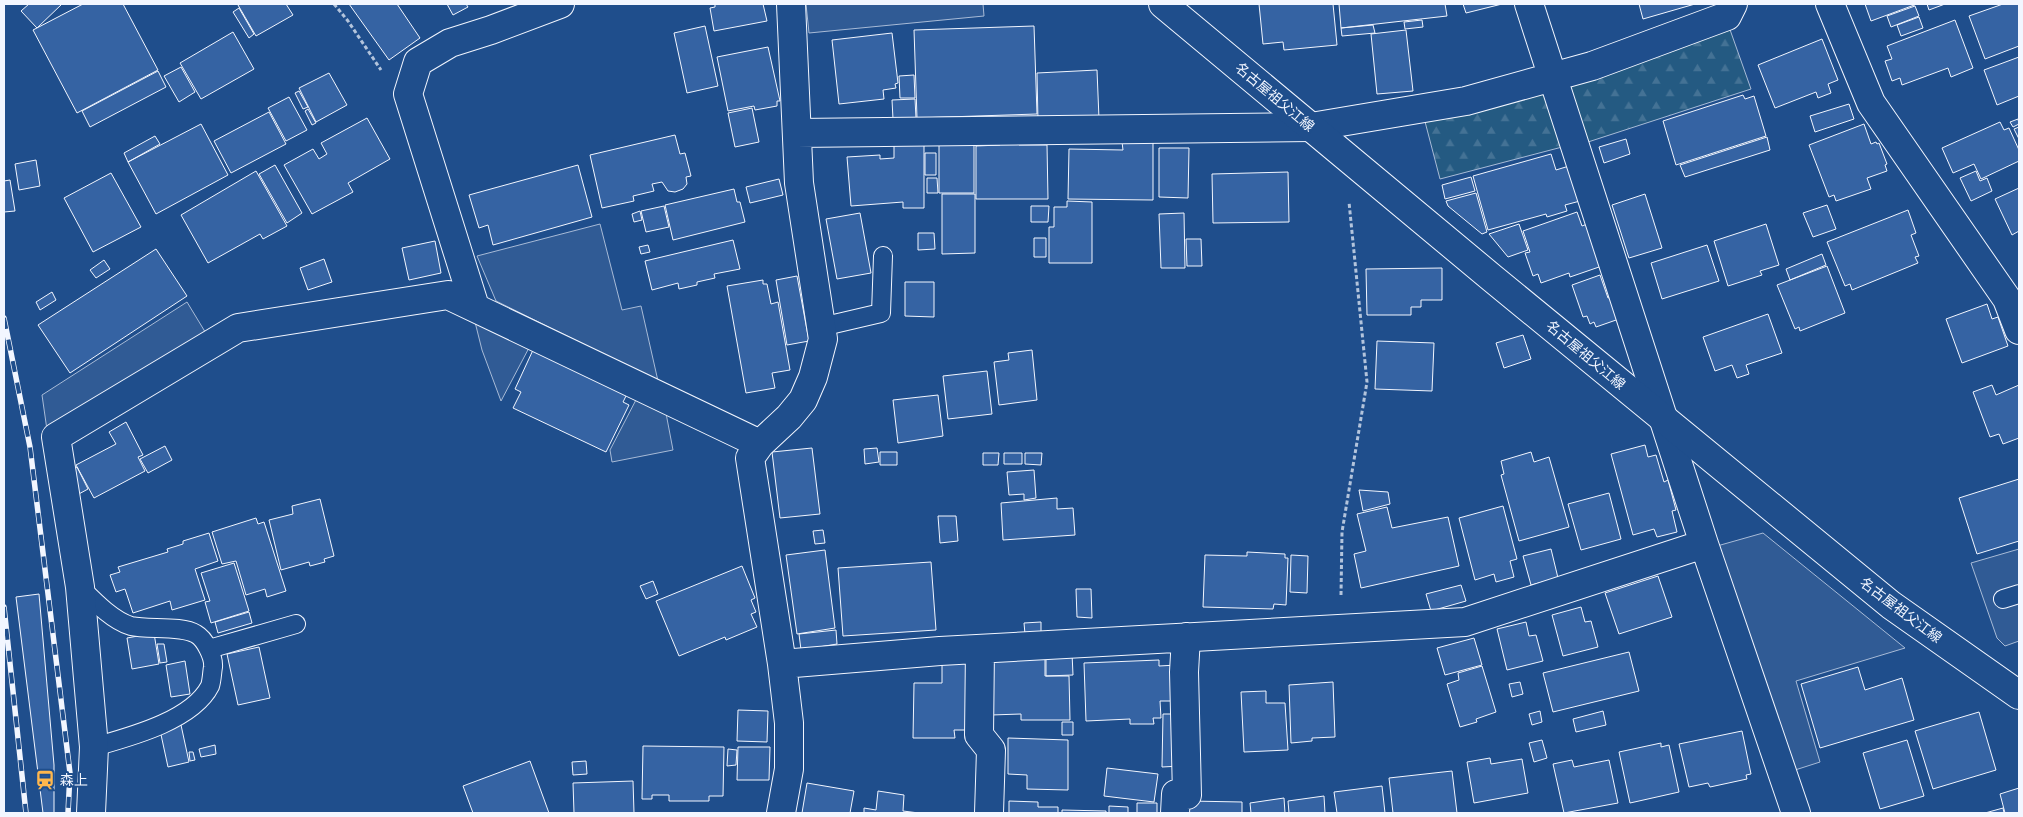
<svg xmlns="http://www.w3.org/2000/svg" width="2023" height="817" font-family="'Golos Text','Noto Sans JP',sans-serif">
	<style>
		.forest { fill: url(#forest-firs); stroke: #a8bbd7 }
		.parking { fill: #305b95; stroke: #a8bbd7 }
		.building { fill: #3563a3; stroke: #f2f6ff }
		.lines { fill: none; stroke-linecap: round; stroke-linejoin: round }
		.service-casing { stroke: #f2f6ff; stroke-width: 20 }
		.minor-casing { stroke: #f2f6ff; stroke-width: 30 }
		.primary-casing { stroke: #f2f6ff; stroke-width: 30 }
		.path { stroke: #b3c4dc; stroke-width: 3; stroke-dasharray: 4 2.5; stroke-linecap: butt }
		.service { stroke: #1f4e8c; stroke-width: 18 }
		.minor { stroke: #1f4e8c; stroke-width: 28 }
		.primary { stroke: #1f4e8c; stroke-width: 28 }
		.rail-casing { stroke: #f2f6ff; stroke-width: 5.5 }
		.rail { stroke: #1f4e8c; stroke-width: 4; stroke-dasharray: 11; stroke-linecap: butt }
		.labels { text-anchor: middle; stroke-width: 4; stroke-linejoin: round; paint-order: stroke }
		.street-label { font-size: 14px; fill: #f2f6ff; stroke: #1f4e8c }
		.poi-label { font-size: 14px; fill: #f2f6ff; stroke: #1f4e8c; text-anchor: start }
	</style>
	<defs>
		<pattern id="forest-firs" width="22" height="20" patternUnits="userSpaceOnUse" patternTransform="scale(1.25)"><rect width="22" height="20" fill="#245a82"/><path d="M5 1l3.5 6h-7zM16 11l3.5 6h-7z" fill="#447295"/></pattern>
	</defs>
	<rect width="100%" height="100%" fill="#1f4e8c"/>
	<path class="forest" d="M1728 24 1751 89 1588 142 1568 80Z
		M1547 85 1566 146 1440 179 1423 114Z"/>
	<path class="parking" d="M806 4H983L984 16 809 33Z
		M600 224 622 310 641 306 658 381 496 301 477 256Z
		M187 302 207 335 47 430 42 395Z
		M474 318 531 344 501 401 482 350Z
		M638 396 665 408 673 450 612 462 610 450Z
		M1763 533 1905 648 1796 681 1820 762 1792 771 1717 546Z
		M2019 549V641L2005 646 1997 638 1971 563Z"/>
	<path class="building" d="M29 4H62L37 28 21 11Z
		M83 4H123L158 70 77 113 33 30Z
		M240 4H286L293 15 256 36 238 5Z
		M349 4H397L420 38 389 60Z
		M447 4H466L468 7 453 15Z
		M715 4H763L767 21 714 31 710 8 715 7Z
		M1259 4H1333L1337 45 1284 50 1283 42 1263 44Z
		M1339 4H1445L1447 16 1341 28Z
		M1463 4H1502L1466 13Z
		M1639 4H1695L1643 19Z
		M1865 4H1917L1871 21Z
		M1927 4H1945L1929 10Z
		M2003 4H2019V46L1985 59 1969 16Z
		M1915 6 1919 16 1891 27 1887 16Z
		M239 8 254 34 249 38 233 12Z
		M1919 17 1923 28 1901 36 1897 25Z
		M1422 20 1423 27 1405 29 1404 22Z
		M1955 20 1973 68 1951 77 1948 68 1902 85 1900 78 1892 81 1885 61 1892 59 1887 46Z
		M1373 25 1375 33 1342 36 1341 28Z
		M705 26 718 86 687 93 674 33Z
		M1034 26 1037 114 917 118 914 30Z
		M1406 30 1413 91 1377 94 1371 34Z
		M233 32 254 69 201 99 180 63Z
		M892 33 898 83 895 84 896 88 883 90 884 99 839 104 832 40Z
		M1822 39 1838 80 1828 84 1831 93 1818 98 1816 92 1775 108 1758 65Z
		M768 47 780 101H777V106L755 110 754 106 728 111 717 57Z
		M2019 57V96L1997 105 1984 70Z
		M181 67 195 92 179 102 164 76Z
		M1097 70 1099 119 1038 122 1037 73Z
		M158 71 166 87 90 127 82 111Z
		M329 73 347 105 316 122 299 88Z
		M914 75 915 98H900L899 76Z
		M299 91 308 107 303 109 295 93Z
		M1743 95 1745 99 1754 96 1766 136 1676 165 1663 121Z
		M289 97 307 130 286 141 268 108Z
		M915 99 916 118 893 119 892 100Z
		M1849 104 1854 119 1815 132 1810 116Z
		M752 108 759 142 735 147 728 113Z
		M308 109 316 123 312 125 305 111Z
		M269 112 286 144 231 173 214 141Z
		M367 118 390 159 348 183 353 192 312 214 284 165 313 149 319 159 327 154 321 143Z
		M2018 119 2019 124 2013 127 2010 122Z
		M2000 122 2004 130 2009 128 2019 150V161L1981 179 1974 164 1953 173 1942 148Z
		M201 124 228 175 156 214 128 162Z
		M1864 124 1871 144 1876 142 1877 144 1879 143 1887 164 1885 165 1887 171 1867 178 1871 189 1836 201 1834 195 1829 197 1809 145Z
		M2019 127V139L2014 129Z
		M675 135 680 154 685 153 691 176 686 177 687 184 683 189 675 192 668 191 662 182 652 184 654 191 633 196 634 201 602 208 590 155Z
		M155 136 160 144 128 162 124 153Z
		M1767 137 1770 150 1685 177 1680 165Z
		M1626 139 1630 154 1604 163 1599 147Z
		M1020 140 1019 145H1047L1048 199H976V146L1000 145V141Z
		M1122 142H1153V200L1068 199 1069 149 1123 150Z
		M974 144V193H939V145Z
		M894 145H924V208H903V202L851 206 847 157 880 155V159L894 158Z
		M1159 148H1189L1188 198 1159 197Z
		M925 153H936V175H925Z
		M1551 154 1556 170 1569 166 1580 201 1565 205 1567 211 1547 217 1546 214 1488 230 1473 176Z
		M36 160 40 186 19 190 15 164Z
		M275 165 302 213 287 223 259 174Z
		M578 165 592 217 493 245 488 225 479 228 469 195Z
		M256 171 287 226 263 239 260 234 208 263 181 215Z
		M1976 171 1980 181 1987 178 1992 191 1971 201 1960 178Z
		M1288 172 1289 222 1213 223 1212 174Z
		M111 173 141 227 93 252 64 198Z
		M1471 177 1475 191 1445 199 1442 185Z
		M927 178H937L938 193H927Z
		M779 179 783 195 750 203 746 187Z
		M10 180 15 211 4 212V181Z
		M2019 188V231L2012 235 1995 199Z
		M734 189 737 202H740L745 222 673 240 665 205Z
		M1476 193 1487 232 1482 234 1448 206 1446 201Z
		M942 194H975V253L942 254Z
		M1645 194 1662 248 1629 258 1612 205Z
		M1067 201 1092 202V263H1049V227H1054V207H1067Z
		M1827 205 1836 229 1813 237 1803 213Z
		M664 206 669 227 646 232 641 211Z
		M1031 206H1049L1048 222H1031Z
		M1908 210 1916 233 1911 235 1919 256 1915 257 1918 263 1852 290 1850 284 1845 286 1827 242Z
		M640 211 642 220 634 222 632 214Z
		M1577 212 1582 226 1587 224 1602 266 1570 277 1569 273 1541 283 1538 274 1533 276 1525 253 1530 252 1523 231Z
		M860 213 871 273 837 279 826 219Z
		M1184 213 1185 268H1161L1159 214Z
		M1519 224 1528 250 1508 257 1489 234Z
		M1766 224 1779 265 1760 271 1762 275 1728 286 1714 241Z
		M918 233H934L935 249 918 250Z
		M1034 238H1046V257H1034Z
		M1186 239H1201L1202 266H1187Z
		M733 240 740 269 714 274 715 278 697 282V285L679 289 678 283 652 290 645 261Z
		M435 241 441 273 409 280 402 248Z
		M648 245 650 252 641 254 639 247Z
		M1707 245 1719 281 1662 299 1651 263Z
		M156 249 187 296 70 373 38 325Z
		M1822 254 1826 265 1790 280 1786 269Z
		M324 259 332 282 308 290 300 268Z
		M104 260 110 269 96 278 90 270Z
		M1827 266 1845 313 1800 331 1799 327 1795 329 1777 285Z
		M1442 268V300H1421V307H1411V315H1367L1366 269Z
		M1600 275 1608 298 1611 297 1619 319 1596 327 1594 322 1590 324 1587 316 1583 317 1572 285Z
		M797 276 809 341 787 345 776 280Z
		M763 280V284H767L771 304 778 302 790 370 772 373 775 388 746 393 727 286Z
		M905 282H934V317L905 316Z
		M52 292 56 300 40 310 36 302Z
		M1987 304 1992 319 1998 317 2008 346 1962 363 1946 319Z
		M1768 314 1782 353 1746 365 1749 374 1737 378 1732 365 1715 371 1703 337Z
		M1523 335 1531 359 1504 368 1496 343Z
		M1377 341 1434 343 1432 391 1375 389Z
		M533 350 627 394 623 402 629 405 606 452 513 408 521 392 515 389Z
		M1032 350 1037 400 999 405 994 362 1009 360 1008 353Z
		M987 371 992 414 948 419 943 376Z
		M1992 385 1996 395 2019 385V438L2003 444 1999 434 1990 437 1973 392Z
		M938 395 943 436 898 443 893 400Z
		M126 422 143 455 138 457 145 471 94 498 76 465 116 444 109 432Z
		M1645 445 1648 457 1656 455 1664 482 1668 480 1676 510 1672 511 1677 532 1657 537 1654 529 1633 535 1611 454Z
		M165 446 172 460 148 473 140 459Z
		M812 448 820 514 780 518 772 452Z
		M877 448 879 462 865 464 864 449Z
		M880 452H897V465H880Z
		M1531 452 1534 462 1549 457 1569 527 1519 541 1501 475 1504 474 1501 461Z
		M983 453H999L998 465H983Z
		M1004 453H1022V464H1004Z
		M1025 453H1042L1041 465 1025 464Z
		M77 467 88 489 77 495 66 473Z
		M1034 470 1036 498 1024 500V494L1009 495 1007 472Z
		M2019 479V541L1977 554 1959 498Z
		M1359 490 1388 492 1390 504 1363 511Z
		M1609 493 1621 539 1581 550 1568 504Z
		M1057 498V509L1073 508 1075 535 1003 540 1001 503Z
		M320 499 334 556 324 559 325 562 310 566 309 562 281 570 269 520 293 514 292 506Z
		M1503 506 1517 559 1510 561 1514 577 1496 582 1494 574 1475 580 1459 518Z
		M1387 507 1392 528 1448 517 1459 566 1361 588 1354 554 1366 551 1357 514Z
		M938 516H956L958 541 940 543Z
		M256 518 258 524 264 522 286 591 267 597 265 589 246 595 236 561 222 564 212 532Z
		M823 530 825 543 815 544 813 531Z
		M209 533 218 561 195 569 205 600 172 610 170 601 133 613 125 589 116 592 110 575 120 572 118 567 168 552 167 549 183 544V541Z
		M1551 549 1558 578 1531 585 1523 556Z
		M825 550 835 628 797 634 786 555Z
		M1247 552 1285 554V558H1288L1286 605 1274 604 1273 609 1203 607 1205 555 1247 556Z
		M1291 555 1308 556 1307 593 1290 592Z
		M931 562 936 630 843 636 838 568Z
		M234 563 249 611 211 623 205 602 210 601 201 573Z
		M742 566 755 598 751 600 756 612 751 614 757 627 726 640 725 637 679 656 656 601Z
		M1658 576 1672 617 1619 634 1605 593Z
		M653 581 658 594 646 599 640 586Z
		M1461 585 1466 601 1431 611 1426 594Z
		M1076 589H1091L1092 618 1077 617Z
		M39 594 54 765V813H43L16 597Z
		M1581 607 1585 622 1591 621 1598 647 1563 656 1552 615Z
		M249 612 252 623 218 633 215 622Z
		M1041 622V633L1025 634 1024 623Z
		M1526 622 1529 636 1536 635 1543 661 1507 670 1497 629Z
		M836 630 837 644 801 650 799 634Z
		M154 633 159 664 132 669 127 638Z
		M1474 638 1482 665 1445 675 1437 648Z
		M157 644H164L167 662 160 663Z
		M259 647 270 698 238 705 227 654Z
		M1629 652 1639 691 1553 712 1543 673Z
		M1072 653 1073 675 1046 676V655Z
		M1045 656V676H1069L1070 720H1021V714L991 715 989 658Z
		M1159 660V666L1177 665 1178 701H1160L1161 718H1153L1154 724H1130V719L1086 721 1084 663Z
		M185 661 190 694 171 697 166 665Z
		M942 662H973L972 730H954L955 738H913L914 683H942Z
		M1482 666 1496 712 1476 719 1477 722 1460 727 1447 684 1459 680 1458 673Z
		M1858 667 1865 690 1902 678 1914 720 1820 748 1801 684Z
		M1333 682 1335 737 1312 738V741L1291 743 1289 685Z
		M1520 682 1523 694 1512 697 1509 684Z
		M1266 691V703H1285L1288 750 1244 752 1241 692Z
		M738 710 768 711 767 742 737 741Z
		M1540 711 1542 722 1532 725 1529 714Z
		M1603 711 1606 725 1576 732 1573 719Z
		M1979 712 1996 770 1933 789 1915 731Z
		M1163 714H1181V766L1162 767Z
		M1062 722H1073V735H1062Z
		M181 725 189 762 168 767 160 730Z
		M1742 731 1751 774 1746 775 1747 779 1710 787 1708 783 1689 787 1679 744Z
		M1008 738 1068 740V790L1027 789V775L1008 774Z
		M1542 740 1547 758 1534 762 1529 743Z
		M1907 740 1924 796 1880 809 1863 753Z
		M1661 743V747L1669 745 1679 792 1630 803 1619 752Z
		M215 745 216 754 201 757 199 749Z
		M643 746 724 747 723 796H709V801H669V795H652V799H642Z
		M738 747H770L769 780H737Z
		M728 749 737 750 736 765 727 766Z
		M189 752H193L195 760 190 761Z
		M1490 758 1491 764 1522 759 1528 793 1474 803 1467 762Z
		M1572 760 1574 767 1609 760 1618 803 1564 813 1553 764Z
		M530 761 549 813H473L463 786Z
		M586 761 587 774 573 775 572 762Z
		M1107 768 1158 774 1154 802 1104 796Z
		M1452 771 1457 813H1393L1389 778Z
		M633 781 634 813H574L573 783Z
		M807 783 854 791 850 813H802Z
		M1382 786 1385 813H1337L1334 792Z
		M2019 788V813H2005L2000 794Z
		M878 791 904 795 903 811 919 813H864V808L876 810Z
		M1324 796 1325 813H1289L1288 801Z
		M1284 798 1285 813H1251L1250 803Z
		M1009 801 1038 802V807H1058V813H1009Z
		M1189 801 1242 802V813H1189Z
		M1137 803H1157V813H1137Z
		M1109 806 1128 807V813H1109Z
		M2003 808 2004 813H1985Z
		M1062 810 1106 811V813H1062Z"/>
	<g class="lines">
		<defs>
			<path id="service" d="M821 327 881 313 883 256
				M80 587C94 601 112 620 131 626 148 630 181 625 196 634 205 639 214 657 213 667 212 672 212 680 210 686 192 721 129 737 94 747
				M2003 599 2019 594
				M209 649 296 624"/>
			<path id="minor" d="M1529 4 1704 544 1796 813
				M1830 4 1871 103 2007 299 2019 330
				M797 133 1311 127 1466 101 1592 66 1727 16 1733 4
				M475 307 408 94 418 62 450 43 491 30 560 4
				M980 649 979 735 991 750 989 813
				M782 664 940 651 1465 622 1704 544
				M91 813 94 747 80 587 56 437 238 328 448 295 760 444
				M781 813 789 769V723L782 664 750 458 760 444 789 417 803 400 813 377 823 339 799 183 791 4
				M1175 813 1176 794 1187 795 1184 672 1186 637"/>
			<path id="primary" d="M1163 4 1492 278 1891 605 2019 695"/>
		</defs>
		<use href="#service" class="service-casing"/>
		<use href="#minor" class="minor-casing"/>
		<use href="#primary" class="primary-casing"/>
		<path class="path" d="M334 4 348 21 381 70
			M1341 595 1342 532 1367 382 1349 202"/>
		<use href="#service" class="service"/>
		<use href="#minor" class="minor"/>
		<use href="#primary" class="primary"/>
		<defs>
			<path id="rail" d="M4 318 30 447 70 773 68 813
				M4 607 26 813"/>
		</defs>
		<use href="#rail" class="rail-casing"/>
		<use href="#rail" class="rail"/>
	</g>
	<defs>
		<symbol id="station-bare" viewBox="-9 -9 18 18"><path d="M-3-6H3Q5-6 5-4V2Q5 4 3 4L4.5 6H3L1.5 4h-3L-3 6H-4.5L-3 4Q-5 4-5 2V-4Q-5-6-3-6ZM-3.5-4v3h7v-3ZM-3.5 1v1.5H-2V1ZM2 1v1.5H3.5V1Z" fill="#ffb74d" stroke="#1f4e8c" stroke-width="2.5" paint-order="stroke"/></symbol>
	</defs>
	<g fill-rule="evenodd">
		<use href="#station-bare" x="31" y="766" width="28" height="28"/>
	</g>
	<g class="labels">
		<g class="street-label">
			<text transform="translate(1275 97) rotate(40)" y="5">名古屋祖父江線</text>
			<text transform="translate(1586 355) rotate(40)" y="5">名古屋祖父江線</text>
			<text transform="translate(1901 610) rotate(37)" y="5">名古屋祖父江線</text>
		</g>
		<g class="poi-label">
			<text x="60" y="785">森上</text>
		</g>
	</g>
	<rect width="2023" height="817" fill="none" stroke="#f2f6ff" stroke-width="10"/>
</svg>
